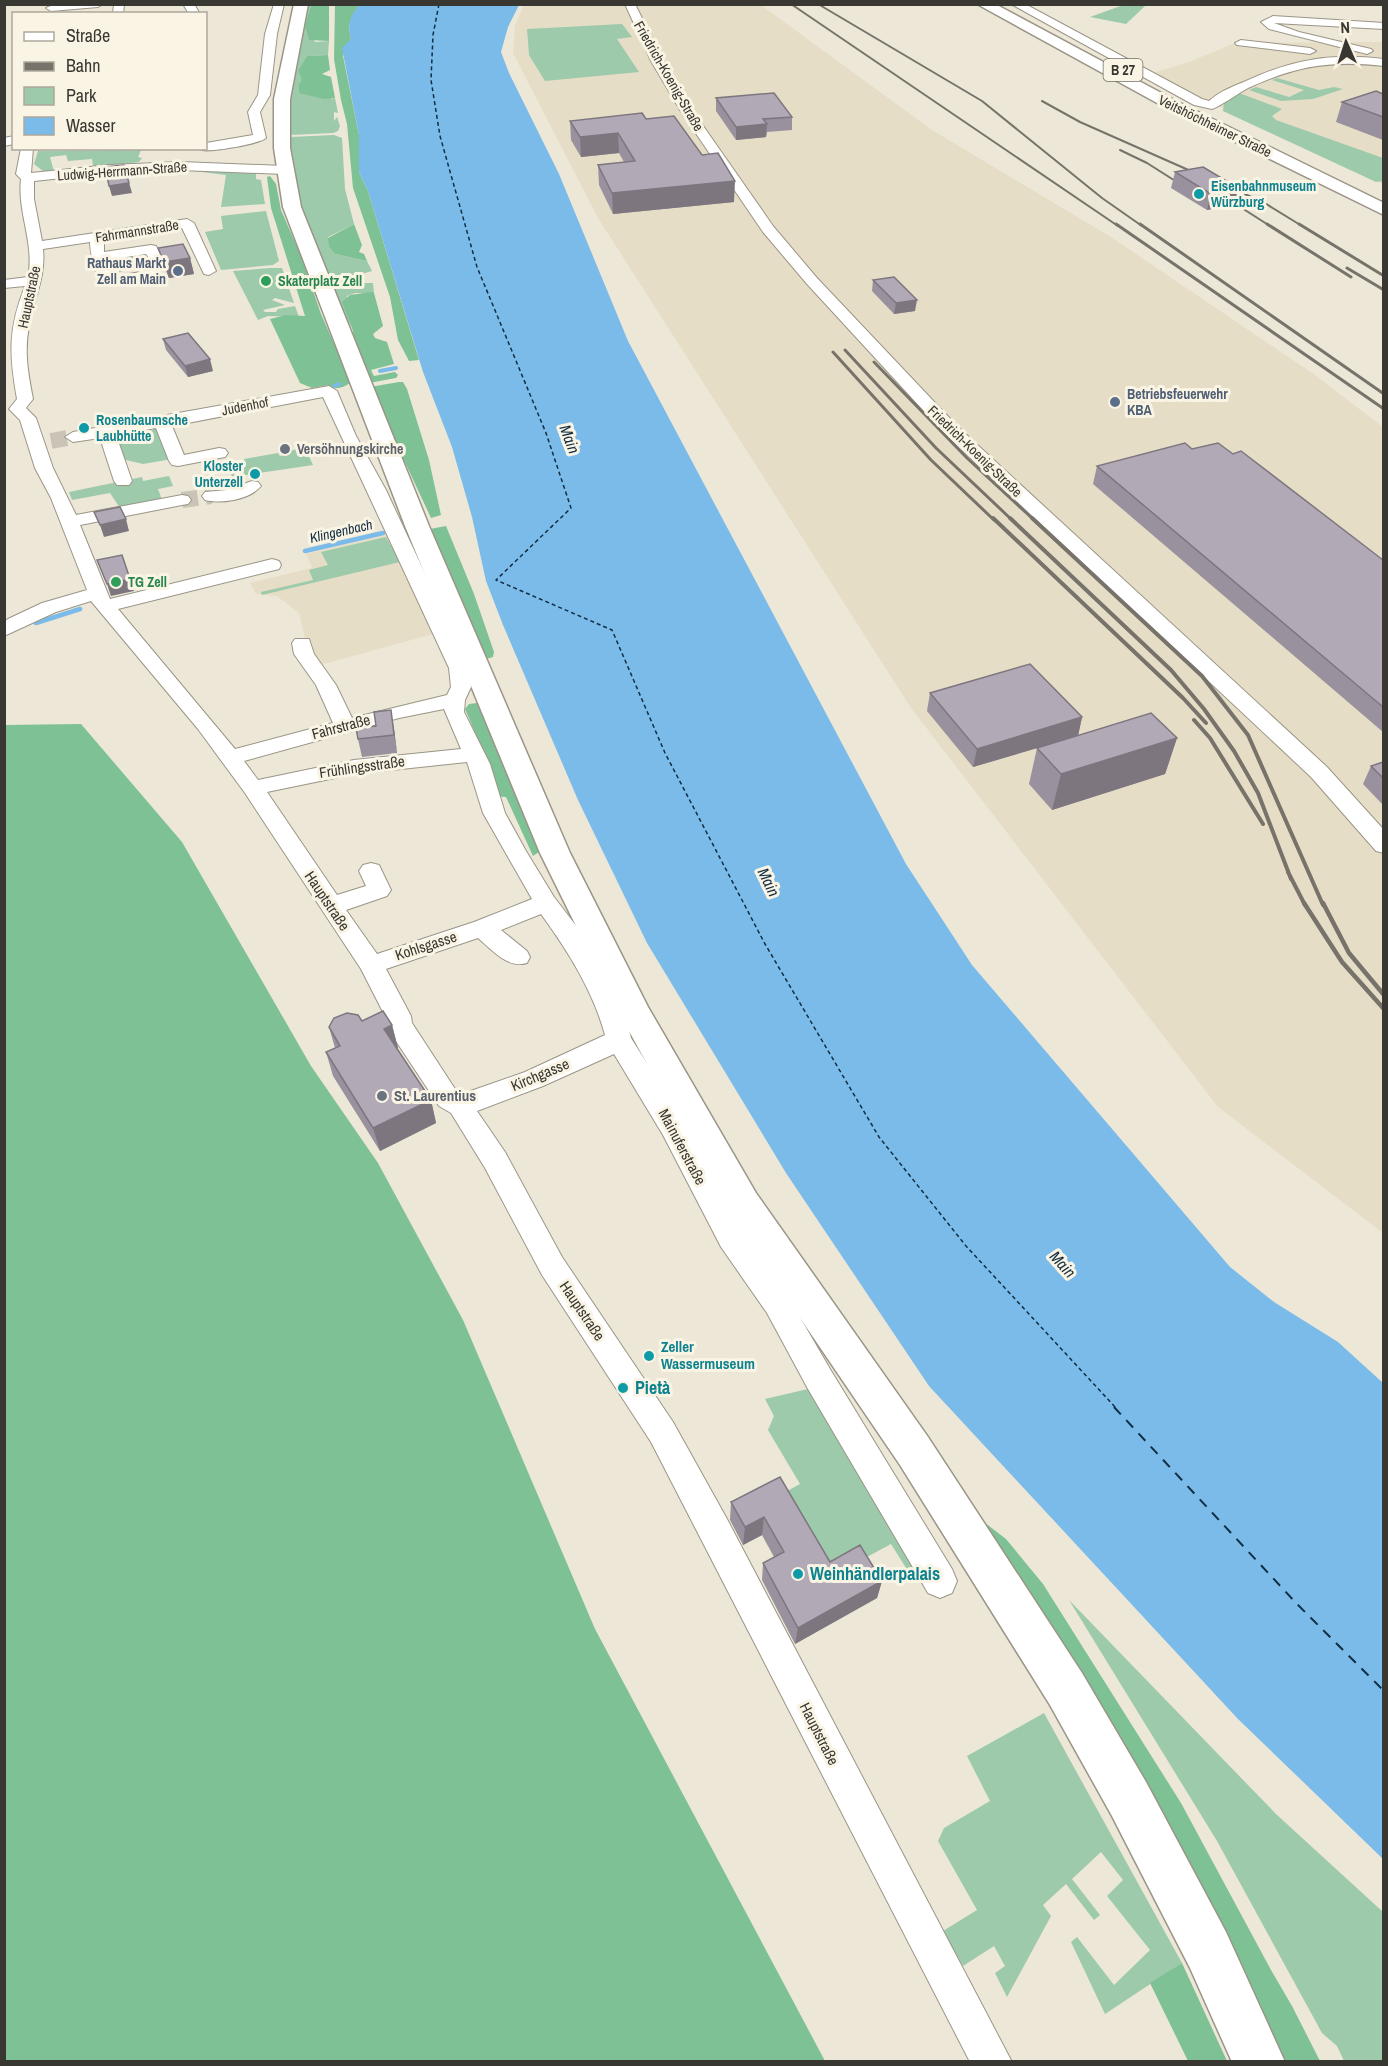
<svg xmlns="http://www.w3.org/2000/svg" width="1388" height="2066" font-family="'Archivo Narrow',sans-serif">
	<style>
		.built { fill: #e6ddc6 }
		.green { fill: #9ccaab }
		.forest { fill: #7dc194 }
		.water { fill: #7abbea }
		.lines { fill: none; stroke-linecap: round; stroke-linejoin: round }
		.stream-far1 { stroke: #7abbea; stroke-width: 4 }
		.stream { stroke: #7abbea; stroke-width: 4.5 }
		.ferry-far1 { stroke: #112e42; stroke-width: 1.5; stroke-dasharray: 4 3; stroke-linecap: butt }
		.ferry { stroke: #112e42; stroke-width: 2; stroke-dasharray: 10 8; stroke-linecap: butt }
		.minor-tunnel { stroke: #c9c4b6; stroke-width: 16; stroke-dasharray: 16 8; stroke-linecap: butt }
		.minor-casing { stroke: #9a9586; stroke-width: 2 }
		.major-casing { stroke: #9a9586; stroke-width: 3 }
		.highway-casing { stroke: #9a9586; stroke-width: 3 }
		.minor { fill: #fff; fill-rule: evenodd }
		.major { fill: #fff; fill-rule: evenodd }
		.highway { fill: #fff; fill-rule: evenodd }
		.rail-far3 { stroke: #77736a; stroke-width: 2 }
		.rail-far2 { stroke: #77736a; stroke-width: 3 }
		.rail-far1 { stroke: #77736a; stroke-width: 4 }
		.rail { stroke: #77736a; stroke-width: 4.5 }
		.wall { fill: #99919d }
		.shaded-wall { fill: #7d767f }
		.building { fill: #b2a9b6; stroke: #7d767f; stroke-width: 1.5 }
		.culture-dot { fill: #0f9aa8; stroke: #faf4e4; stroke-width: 2 }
		.service-dot { fill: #5c6f8a; stroke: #faf4e4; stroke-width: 2 }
		.leisure-dot { fill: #2e9e5b; stroke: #faf4e4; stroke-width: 2 }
		.worship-dot { fill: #6b7280; stroke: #faf4e4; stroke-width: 2 }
		.labels { text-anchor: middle; stroke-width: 6; stroke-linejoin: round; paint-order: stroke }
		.shield { fill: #faf4e4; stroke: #737067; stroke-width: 1.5 }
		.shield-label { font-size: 14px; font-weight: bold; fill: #393731 }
		.far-street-label { font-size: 14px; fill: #393731; stroke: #faf4e4 }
		.far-culture-label { font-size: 14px; font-weight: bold; fill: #0d838f; stroke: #faf4e4; text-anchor: start }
		.far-service-label { font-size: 14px; font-weight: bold; fill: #4e5e75; stroke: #faf4e4; text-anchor: end }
		.far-leisure-label { font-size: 14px; font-weight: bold; fill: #27864d; stroke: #faf4e4; text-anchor: start }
		.far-worship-label { font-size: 14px; font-weight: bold; fill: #5b616d; stroke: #faf4e4; text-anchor: start }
		.far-water-label { font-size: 14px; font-style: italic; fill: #112e42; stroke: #faf4e4 }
		.street-label { font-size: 15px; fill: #393731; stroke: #faf4e4 }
		.worship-label { font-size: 15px; font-weight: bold; fill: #5b616d; stroke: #faf4e4; text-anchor: start }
		.culture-label { font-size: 15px; font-weight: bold; fill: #0d838f; stroke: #faf4e4; text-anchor: start }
		.water-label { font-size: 16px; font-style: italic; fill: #112e42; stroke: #faf4e4 }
		.near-culture-label { font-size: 18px; font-weight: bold; fill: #0d838f; stroke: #faf4e4; text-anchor: start }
	</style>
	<rect width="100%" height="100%" fill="#ede7d7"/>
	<path class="built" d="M524 5H761L932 130 1111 237 1315 375 1383 427V1233L1218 1107 911 708 598 218 513 53 515 25Z
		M1383 42V184L1150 74 1189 62 1235 43Z
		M392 533 437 633 320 665 305 639 299 613 277 596 256 594 253 589 250 583 312 568 306 554Z"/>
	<path class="green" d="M1126 4 1145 6 1126 24 1090 17Z
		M307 5H311L305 25 315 42 329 41 328 55 307 56 298 70 332 99 335 98 338 113 334 112V121L337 117 340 126 338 131 333 133 290 135C281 119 303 29 307 5Z
		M622 24 632 37 617 39 639 72 545 81 529 55 527 29Z
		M1277 78 1319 90 1334 87 1343 89 1313 99 1281 101 1249 90 1256 87 1289 97 1304 90 1272 80Z
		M1239 93 1282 109 1272 116 1276 120 1383 158V181L1376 182 1223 111 1224 102Z
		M334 135 342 138 345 189 354 224 328 237 335 254 367 261 372 271 365 273 361 278 364 283H373L374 293H355L347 296C345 314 353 329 354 347L301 208 288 140 290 137Z
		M141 150 138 157 142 158 139 162 63 172 93 166 92 159 68 161 66 155 50 157 54 172 43 171 34 164 38 151Z
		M170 168 256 173V179L261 180 265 204 221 207 226 175Z
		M266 211 279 261 273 265 221 270 205 232 223 229 221 216Z
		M149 253 153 263 108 275 106 261 111 257Z
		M270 268H282L294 303 275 298 272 300 285 305 263 310 265 312H276L278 309 295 306 299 317 268 316 258 320 233 271Z
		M160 424 172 459 143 464 122 459 115 431H119L125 435 154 430 149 426Z
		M305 448 313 465 232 477 229 467 245 464 244 459 278 453 280 456 289 454 288 451Z
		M169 476 173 486 158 489 162 500 120 508 110 493 72 500 69 492 142 477 143 481Z
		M386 537 400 562 262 595 261 592 313 580 309 570 328 565 321 552Z
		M808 1389 915 1570 913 1579 891 1544 826 1579 778 1496 800 1484 768 1430 774 1416 765 1399Z
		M1069 1600 1276 1814 1383 1912V2061H1344L1337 2046 1322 2033 1217 1841Z
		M1044 1713 1182 1963 1105 2014 1071 1942 1077 1937 1114 1985 1150 1950 1107 1896 1123 1880 1101 1852 1072 1879 1100 1915 1094 1920 1066 1884 1043 1905 1051 1916 1007 1997 995 1973 1005 1966 994 1946 963 1966 943 1931 977 1910 938 1841 944 1828 990 1801 967 1756Z"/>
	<path class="forest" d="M311 5H329V41L309 40 305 25Z
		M335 5H360C351 16 347 24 351 39L343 56 359 135V172L368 191 419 360 409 361 398 340 390 297 353 188 347 124 341 100 334 59Z
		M328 55 330 70 322 74 331 77 335 98 324 99 299 93V85L302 80 298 70 307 56Z
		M270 176 276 184 281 210 301 256 321 314 351 382C345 387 339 389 331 388L329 385 312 388 300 383 270 319 286 315 305 316 271 208 267 177Z
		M354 224 362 245 359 252 364 254 367 261 335 254 329 246 328 238Z
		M371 292 374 293 383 326 373 334 375 338 387 342 394 364 371 370 374 376 395 372 398 375 396 378 369 383 354 347 353 331 342 302 350 295Z
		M399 382H403L407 389 429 460 441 515 431 518 370 387Z
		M446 526 474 594 494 652 493 657 486 659 430 529Z
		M477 703 539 852 533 856 506 797 492 796 494 776 465 709 469 704Z
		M81 724 182 842 311 1066 378 1163 463 1320 595 1629 825 2061H5V725Z
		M967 1509 1006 1539 1043 1584 1181 1803 1271 1970 1292 2006 1320 2061H1283Z
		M1182 1963 1227 2061H1188L1150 1983Z"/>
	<path class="water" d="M360 4 519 5 508 27 501 52 509 73 559 174 628 341 906 864 972 965 1230 1267 1274 1302 1338 1342 1383 1383V1859L1238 1719 929 1386 786 1173 647 943 578 800 503 625 486 581 472 517 452 447 423 372 368 191 359 172V135L342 48 351 39C347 24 350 16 360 4Z"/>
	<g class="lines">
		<path class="stream-far1" d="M380 371 396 368
			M334 386 339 384"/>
		<path class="stream" d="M305 551 383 533
			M36 623 80 609"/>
		<path class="ferry-far1" d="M439 4 433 35 431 80 440 136 477 267 546 433 571 508 496 580 612 630 665 753 765 944 879 1137 966 1246 1116 1408"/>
		<path class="ferry" d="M1114 1407 1297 1604 1384 1691"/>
		<path class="minor-tunnel" d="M51 441 73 437
			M182 500 211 496"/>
		<defs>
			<path id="minor" d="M55 4H103L98 7 51 11 46 8Z
				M114 4H124L123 14H113Z
				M183 4H194L200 14H189Z
				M274 4H284L277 34 270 95 260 112 266 138C259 144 212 152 202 150L206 148V143L253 135 248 112 258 95 265 34Z
				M625 4H635L663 61 692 110 773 226 817 278 958 427 1327 767 1384 830V853L1376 851 1311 777 946 435 807 284 763 232 680 110 651 61Z
				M1011 4H1025L1202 99 1209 101C1220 91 1234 86 1246 81 1294 59 1331 53 1384 59V66C1331 60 1296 66 1248 88 1239 93 1219 107 1212 109L1194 105Z
				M1273 16 1384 23V29L1274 23 1299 32 1371 49 1373 51 1367 54 1269 29 1261 22Z
				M1241 40 1310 48 1316 51 1310 54 1237 45 1235 43Z
				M14 136V144L4 146V138Z
				M21 148H33L31 173 110 165 180 162 284 166 291 170 284 174 180 170 110 173 34 181V199L42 241 187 219 194 223 216 271 209 275 204 274 182 228 104 240V252L151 245 156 246 161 255 154 259 149 258 146 254 107 260 112 277 152 270 159 274 152 278 106 286 99 282C96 267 90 257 90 242L43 249C46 276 34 299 29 326 24 352 28 373 33 399L26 408 36 418 53 468 76 515 182 495 188 496 191 500 188 504 182 505 80 525 110 599 272 559 279 561 281 565 279 569 118 609 235 749 333 723 316 685 294 654 292 643 295 639H309L314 654 336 685 352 718 447 695 451 687 449 668 323 397 172 426 184 455 219 448 225 449 228 453 225 457 178 466 172 465 169 461 156 428 116 435 132 481 129 485H117L114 481 100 438 73 442 65 437 73 432 329 386 337 391 356 436 386 490 469 668 471 687 465 700 464 712 490 764 505 813 526 851 554 897 587 940 626 1018 631 1038 682 1119 741 1229 787 1295 830 1369 952 1569 957 1581 952 1593 940 1598 928 1593 808 1389 767 1313 721 1247 663 1135 614 1054 543 1086 477 1111 505 1152 562 1257 673 1422 727 1519 1012 2062H970L651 1442 542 1275 485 1168 451 1113 439 1106 390 1032 385 1016 361 969 245 793 198 729 91 601 56 612 4 636V622L8 619 42 603 87 590 51 498 35 468 20 420 9 409 17 399C9 354 8 329 25 286L4 288V280L28 277C35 244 17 212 21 179L16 174ZM444 709 461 749 354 760 258 780 244 761 399 718ZM467 762 483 813 532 899 474 922 377 954 346 910 387 896 391 890 379 865 371 863 363 865 359 871 366 886 337 895 267 792 354 774ZM541 914C568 951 593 991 605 1035L525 1072 462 1094 457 1092 412 1023 411 1016 386 969 478 938C492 950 508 969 527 963L530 957 527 951 501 930Z
				M252 481 258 482 261 486C250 500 221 504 205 500L202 496 205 492 227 490Z"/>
			<path id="major" d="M294 4H308L290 99V148L301 207 429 526 570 853 648 1007 756 1193 928 1437 1082 1673 1146 1782 1226 1932 1285 2062H1232L1190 1968 1112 1816 1050 1705 900 1465 730 1215 618 1011 540 853 405 526 283 207 274 148V99Z"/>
			<path id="highway" d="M977 4H995L1180 103 1384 203V215L1168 109Z"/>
		</defs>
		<use href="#minor" class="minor-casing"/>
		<use href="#major" class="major-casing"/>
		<use href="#highway" class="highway-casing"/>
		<use href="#minor" class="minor"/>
		<use href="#major" class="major"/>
		<use href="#highway" class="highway"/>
		<path class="rail-far3" d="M791 4 1118 226
			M818 4 982 101 1102 198 1142 226
			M1042 101 1080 122 1202 176
			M1120 150 1147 163 1188 189
			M1224 185 1263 202 1302 226
			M1223 196 1270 226"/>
		<path class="rail-far2" d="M1116 224 1384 409
			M1140 224 1384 394
			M1267 224 1351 277
			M1299 224 1384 276
			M1347 268 1384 290
			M845 350 936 448 1012 520
			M833 352 931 460 994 520
			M874 362 967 458 1034 520"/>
		<path class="rail-far1" d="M993 518 1183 698 1206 723
			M1010 518 1171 670 1204 709 1234 751 1258 793 1291 879
			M1032 518 1202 676 1248 735 1323 905
			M1194 720 1210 738 1263 824
			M1288 872 1305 905"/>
		<path class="rail" d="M1304 903 1342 962 1384 1009
			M1323 903 1349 953 1384 995"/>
	</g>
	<path class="wall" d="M1383 94V140L1336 122 1342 102Z
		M716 98 792 117V130L767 132 766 137 736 140 716 111Z
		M646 119 734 202 613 214 599 185 598 165 624 162 619 153 581 157 571 140 570 121Z
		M1175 172 1240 189 1236 204 1207 210 1171 188Z
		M158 248 190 258 194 274 169 278 163 264Z
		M873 280 915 311 894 314 872 291Z
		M163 339 213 371 188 377 166 350Z
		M1192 449 1383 560V732L1093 484 1097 466Z
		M930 693 1082 717 1078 736 973 767 927 711Z
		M394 729 397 753 362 757 358 739Z
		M1177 738 1165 774 1052 810 1029 784 1037 748Z
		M1383 762V805L1363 784 1371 766Z
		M362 1021 392 1025 398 1048 397 1049 431 1100 436 1123 380 1151 333 1076 326 1052 335 1048 329 1027Z
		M780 1477 830 1562 882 1581 877 1598 795 1644 762 1580 763 1563 774 1557 762 1535 743 1545 730 1520 731 1502Z"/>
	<path class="shaded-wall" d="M767 124 766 137 736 140V127Z
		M618 133 619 153 581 157 580 137Z
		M124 165 132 193 112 196 109 186Z
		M735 181 734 202 613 214 612 193Z
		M1240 189 1236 204 1207 210 1211 194Z
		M190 258 194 274 169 278 164 262Z
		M917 300 915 311 894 314 896 303Z
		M210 359 213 371 188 377 185 366Z
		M126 519 129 531 104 537 100 525Z
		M130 579 134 591 111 596 107 584Z
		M391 710 394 729 397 753 394 735Z
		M1082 717 1078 736 973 767 977 749Z
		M1177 738 1165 774 1052 810 1061 774Z
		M392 1025 398 1048 390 1052 384 1029Z
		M431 1100 436 1123 380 1151 373 1128Z
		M764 1517 762 1535 743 1545 745 1527Z
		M882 1581 877 1598 795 1644 798 1628Z"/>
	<path class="building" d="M1376 91 1383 94V117L1342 102Z
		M774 93 792 117 763 119 767 124 736 127 716 98Z
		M642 113 646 119 674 116 702 155 718 153 735 181 612 193 598 165 635 161 618 133 580 137 570 121Z
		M124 165 129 183 109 186 105 167Z
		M1203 167 1240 189 1211 194 1175 172Z
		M183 244 190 258 164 262 158 248Z
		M894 277 917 300 896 303 873 280Z
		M188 333 210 359 185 366 163 339Z
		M1185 443 1192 449 1218 443 1233 454 1241 451 1383 560V707L1097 466Z
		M120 507 126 519 100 525 94 512Z
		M122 555 130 579 107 584 97 560Z
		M1030 664 1082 717 977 749 930 693Z
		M391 710 394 735 358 739 356 728 376 726 374 712Z
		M1151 713 1177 738 1061 774 1037 748Z
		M1383 762V778L1371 766Z
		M383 1011 392 1025 384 1029 431 1100 373 1128 326 1052 340 1046 329 1027 334 1018 347 1013 358 1015 362 1021Z
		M780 1477 830 1562 860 1545 882 1581 798 1628 763 1563 784 1552 764 1517 745 1527 731 1502Z"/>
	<g class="culture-dot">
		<circle cx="1199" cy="194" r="6"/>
		<circle cx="84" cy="428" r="6"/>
		<circle cx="255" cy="474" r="6"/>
		<circle cx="649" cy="1356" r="6"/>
		<circle cx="623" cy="1388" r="6"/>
		<circle cx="798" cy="1574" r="6"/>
	</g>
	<g class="service-dot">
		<circle cx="178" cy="271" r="6"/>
		<circle cx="1115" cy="402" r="6"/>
	</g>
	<g class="leisure-dot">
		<circle cx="266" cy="281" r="6"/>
		<circle cx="116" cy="582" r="6"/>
	</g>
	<g class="worship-dot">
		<circle cx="285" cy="449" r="6"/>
		<circle cx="382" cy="1096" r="6"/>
	</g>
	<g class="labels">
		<rect class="shield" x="1103.5" y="59" width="39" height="22" rx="4.5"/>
		<g class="shield-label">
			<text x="1123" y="75">B 27</text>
		</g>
		<g class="far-street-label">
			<text transform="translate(669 76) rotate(60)" y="5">Friedrich-Koenig-Straße</text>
			<text transform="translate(1215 126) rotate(26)" y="5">Veitshöchheimer Straße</text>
			<text transform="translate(122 171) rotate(-4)" y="5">Ludwig-Herrmann-Straße</text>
			<text transform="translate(137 231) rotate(-9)" y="5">Fahrmannstraße</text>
			<text transform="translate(29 297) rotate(-78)" y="5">Hauptstraße</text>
			<text transform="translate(245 406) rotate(-11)" y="5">Judenhof</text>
			<text transform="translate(975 451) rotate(44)" y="5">Friedrich-Koenig-Straße</text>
		</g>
		<g class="far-culture-label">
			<text x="1211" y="191">Eisenbahnmuseum<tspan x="1211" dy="16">Würzburg</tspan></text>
			<text x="96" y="425">Rosenbaumsche<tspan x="96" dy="16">Laubhütte</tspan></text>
			<text x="243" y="471" text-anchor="end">Kloster<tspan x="243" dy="16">Unterzell</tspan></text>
		</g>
		<g class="far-service-label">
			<text x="166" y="268">Rathaus Markt<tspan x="166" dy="16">Zell am Main</tspan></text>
			<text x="1127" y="399" text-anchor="start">Betriebsfeuerwehr<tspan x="1127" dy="16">KBA</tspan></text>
		</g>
		<g class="far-leisure-label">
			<text x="278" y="286">Skaterplatz Zell</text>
			<text x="128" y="587">TG Zell</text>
		</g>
		<g class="far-worship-label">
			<text x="297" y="454">Versöhnungskirche</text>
		</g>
		<g class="far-water-label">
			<text transform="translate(341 531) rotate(-13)" y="5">Klingenbach</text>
		</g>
		<g class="street-label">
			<text transform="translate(341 727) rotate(-15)" y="5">Fahrstraße</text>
			<text transform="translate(362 767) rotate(-8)" y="5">Frühlingsstraße</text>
			<text transform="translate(327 901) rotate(56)" y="5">Hauptstraße</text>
			<text transform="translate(426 946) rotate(-18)" y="5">Kohlsgasse</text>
			<text transform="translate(540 1075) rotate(-23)" y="5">Kirchgasse</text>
			<text transform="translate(682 1147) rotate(62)" y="5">Mainuferstraße</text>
			<text transform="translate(582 1311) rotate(56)" y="5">Hauptstraße</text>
			<text transform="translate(819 1734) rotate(63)" y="5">Hauptstraße</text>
		</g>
		<g class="worship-label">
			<text x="394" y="1101">St. Laurentius</text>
		</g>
		<g class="culture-label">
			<text x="661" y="1352">Zeller<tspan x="661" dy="17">Wassermuseum</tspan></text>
		</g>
		<g class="water-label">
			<text transform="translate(570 439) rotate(69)" y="6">Main</text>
			<text transform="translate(769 882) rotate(64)" y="6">Main</text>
			<text transform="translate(1063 1264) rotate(48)" y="6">Main</text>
		</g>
		<g class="near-culture-label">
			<text x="635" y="1394">Pietà</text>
			<text x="810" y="1580">Weinhändlerpalais</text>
		</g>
	</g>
	<rect width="1388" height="2066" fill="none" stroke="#393731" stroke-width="12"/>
	<rect x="12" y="12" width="195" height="138" fill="#faf4e4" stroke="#ada89c" stroke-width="1.5"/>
	<rect x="24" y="32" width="30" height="9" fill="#ffffff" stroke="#ada89c" stroke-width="1.5"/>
	<text x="66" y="42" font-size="18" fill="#393731">Straße</text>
	<rect x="24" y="62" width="30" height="9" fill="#77736a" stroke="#ada89c" stroke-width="1.5"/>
	<text x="66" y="72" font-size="18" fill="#393731">Bahn</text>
	<rect x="24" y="87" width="30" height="18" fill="#9ccaab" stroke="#ada89c" stroke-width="1.5"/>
	<text x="66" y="102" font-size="18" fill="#393731">Park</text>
	<rect x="24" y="117" width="30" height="18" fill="#7abbea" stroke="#ada89c" stroke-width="1.5"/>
	<text x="66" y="132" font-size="18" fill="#393731">Wasser</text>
	<g transform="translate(1346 42) rotate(357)" stroke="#faf4e4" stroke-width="4.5" paint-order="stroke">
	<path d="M0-4.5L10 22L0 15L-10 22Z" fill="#393731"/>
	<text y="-9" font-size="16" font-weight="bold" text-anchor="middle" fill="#393731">N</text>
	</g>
</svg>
